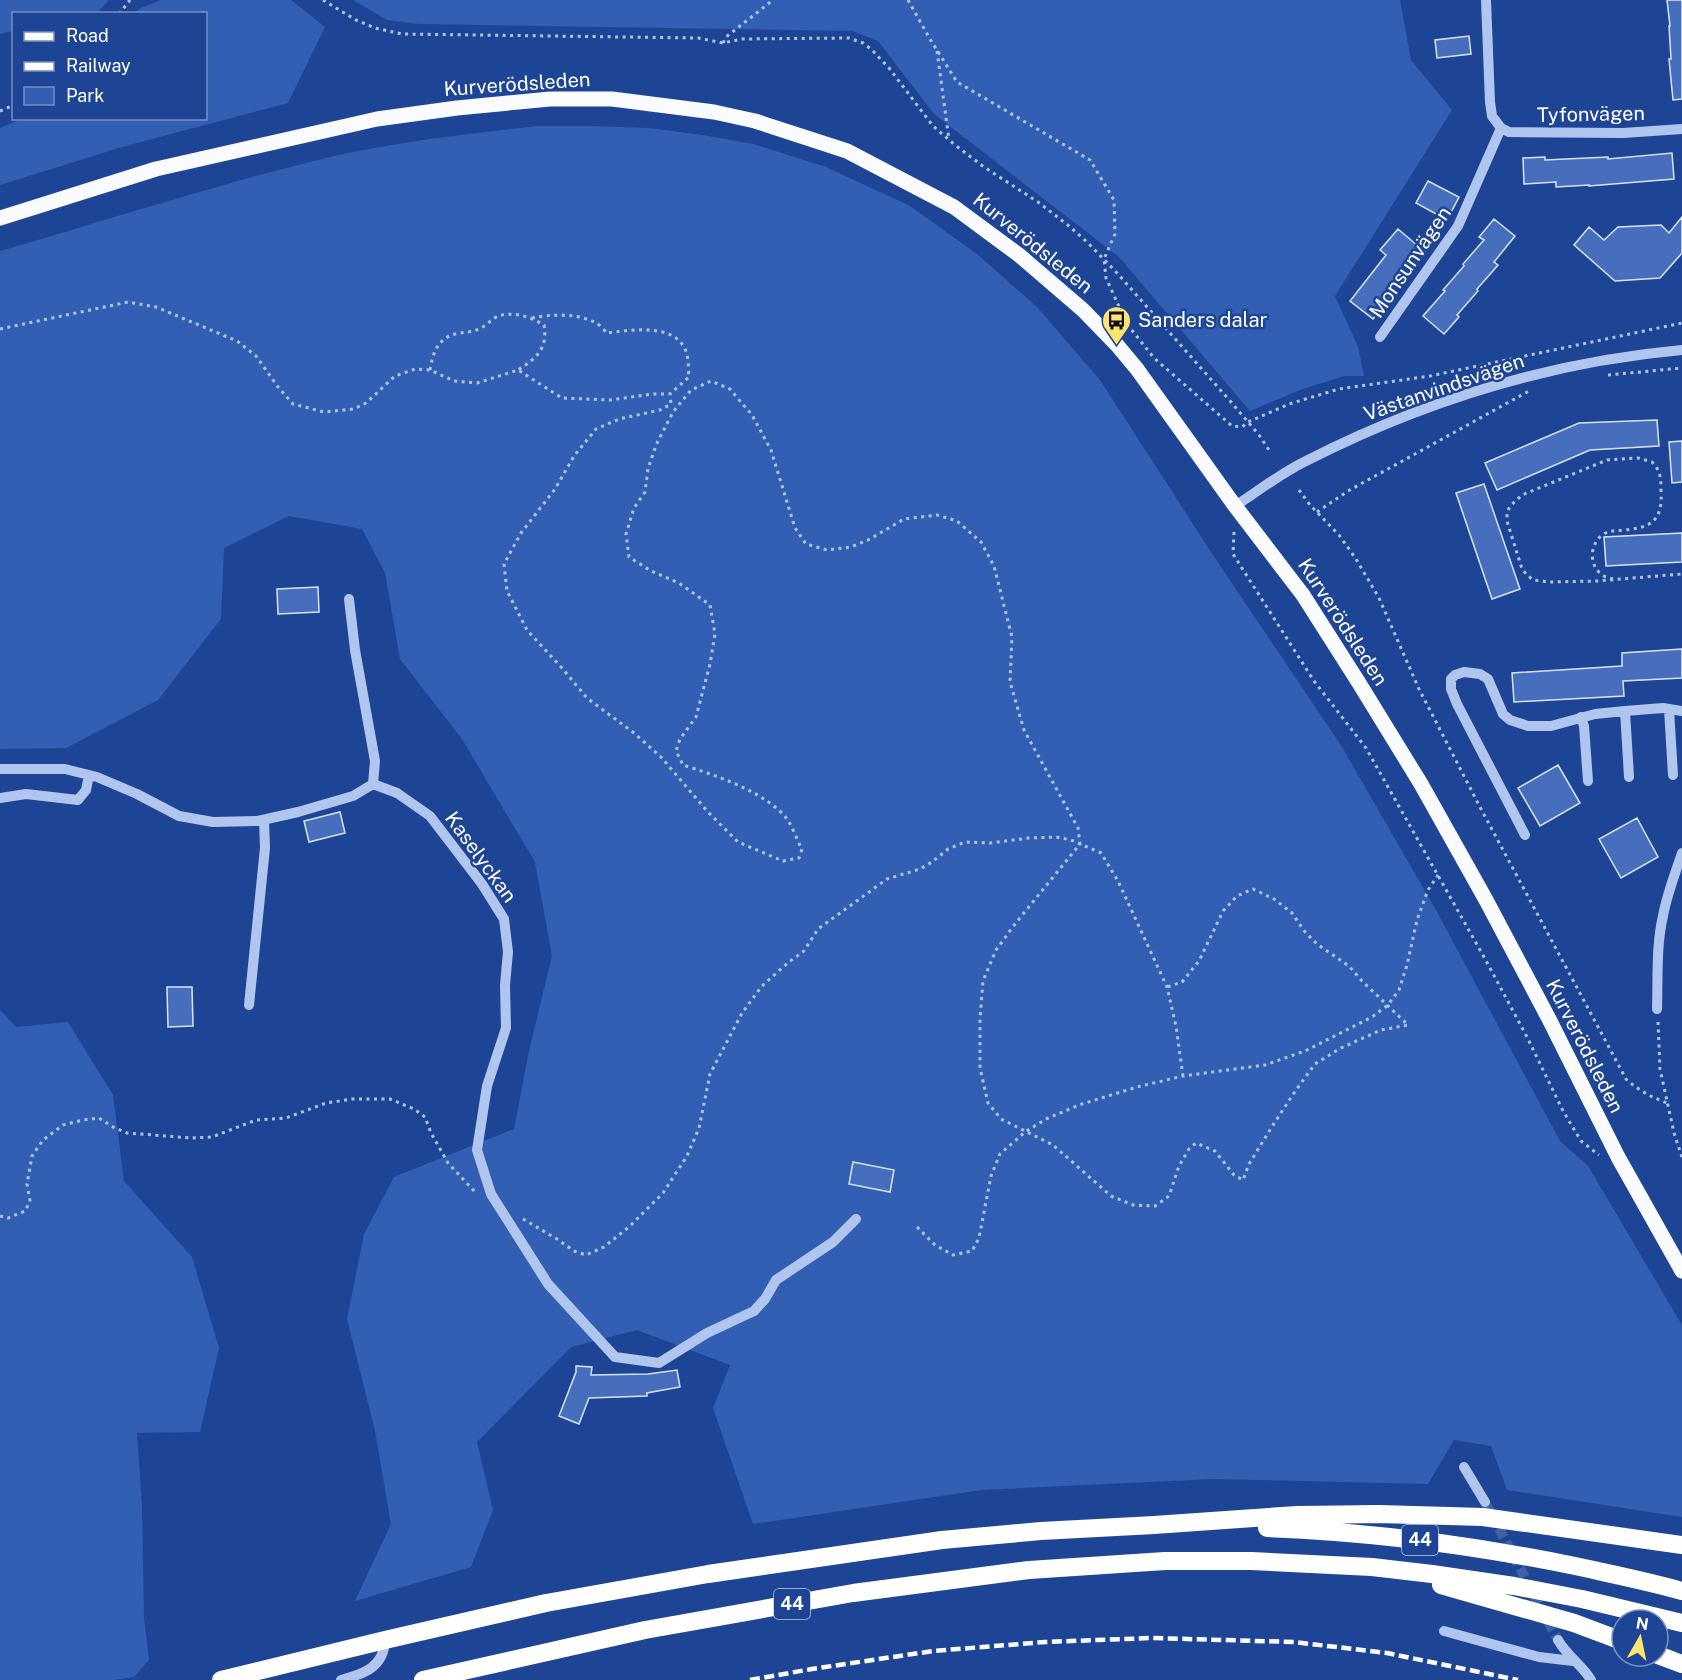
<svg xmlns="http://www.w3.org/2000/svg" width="1682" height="1680" font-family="'Public Sans',sans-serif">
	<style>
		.green { fill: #325eb3 }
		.building { fill: #466ebc; stroke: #d8e4fa; stroke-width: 1.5 }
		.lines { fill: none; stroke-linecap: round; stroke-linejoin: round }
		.minor-tunnel { stroke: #4061a5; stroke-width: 10; stroke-dasharray: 10 5; stroke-linecap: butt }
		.path { stroke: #b1c6ef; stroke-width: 3; stroke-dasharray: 3 4.5; stroke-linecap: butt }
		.minor { stroke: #b1c6ef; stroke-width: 10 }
		.major { stroke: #f9fbff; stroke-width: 15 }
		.highway { stroke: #fff; stroke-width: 18 }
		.rail { stroke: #fff; stroke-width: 4.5; stroke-dasharray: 10 4.5; stroke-linecap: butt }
		.labels { text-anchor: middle; stroke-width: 5; stroke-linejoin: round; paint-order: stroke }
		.shield { fill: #1e4595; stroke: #bcc7df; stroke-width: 1.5 }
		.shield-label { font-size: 18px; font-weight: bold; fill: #fff }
		.street-label { font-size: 20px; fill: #fff; stroke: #1e4595 }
		.poi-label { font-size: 20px; fill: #fff; stroke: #1e4595; text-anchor: start }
	</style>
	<rect width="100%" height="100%" fill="#1e4595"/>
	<path class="green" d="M0 0H109L97 13 14 14 13 31 0 34Z
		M161 0H291L325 27 288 103 122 147 0 185V128L21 119 206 118V14L136 13 139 9Z
		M353 0H1400L1411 60 1452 110 1335 296 1358 347 1364 376H1344L1300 390 1250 411 1119 257 934 114 878 41 853 31 419 24 387 20Z
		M537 126H592L649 128 703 135 753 144 826 167 910 206 977 254 1037 307 1100 380 1211 552 1342 747 1437 912 1560 1141 1588 1166 1682 1325V1517L1507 1490 1491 1446 1454 1440 1428 1484 1213 1479 981 1490 753 1524 713 1408 730 1365 637 1330 571 1347 477 1442 493 1510 471 1567 355 1601 391 1524 375 1431 347 1319 364 1234 394 1177 514 1129 529 1051 552 956 535 862 462 739 400 659 385 573 362 529 289 516 224 548 221 619 158 700 66 748 0 749V251C111 219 221 183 334 156 400 141 469 134 537 126Z
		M0 1010 16 1027 68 1022 113 1095 124 1181 192 1257 219 1348 200 1432 137 1433 142 1505 144 1617 149 1660 134 1677 114 1680H0Z"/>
	<path class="building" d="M1667 0H1682V99L1673 100 1669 59H1671L1669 26H1670Z
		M1469 36 1471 54 1437 58 1435 40Z
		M1672 153 1674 179 1589 186V185L1556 187V182L1524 184 1523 158 1545 157V160L1608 157V159Z
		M1428 181 1459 197 1447 220 1416 203Z
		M1682 217V253L1660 278 1615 281 1574 245 1589 227 1604 240 1618 227 1661 225 1669 233Z
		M1494 219 1515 236 1494 262 1498 265 1477 289 1478 291 1457 315 1459 317 1444 334 1423 316 1445 291 1443 290 1464 266 1463 264 1484 240 1479 237Z
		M1398 229 1425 252 1373 319 1350 301 1386 255 1380 250Z
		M1657 420 1659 446 1590 450 1497 490 1485 463 1579 423Z
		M1682 441V482L1672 483 1669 442Z
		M1484 484 1520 589 1492 599 1456 493Z
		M1682 533V562L1606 566 1604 537Z
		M318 587 319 612 278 614 277 589Z
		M1682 649V678L1623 681 1624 696 1514 702 1512 673 1622 666V653Z
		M1558 765 1580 803 1540 826 1518 788Z
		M340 812 345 833 309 842 304 821Z
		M1637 818 1658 857 1621 878 1599 839Z
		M167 987H192L193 1026 168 1027Z
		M853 1162 894 1170 890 1192 849 1184Z
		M576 1366 592 1367 591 1375 648 1374 677 1370 680 1387 647 1393V1396L589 1398 579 1424 559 1416 576 1372Z"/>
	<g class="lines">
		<path class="minor-tunnel" d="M1485 1502 1558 1640"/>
		<path class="path" d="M323 0 356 20 375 28 402 34 698 38 723 43 742 39 849 38 863 43 872 50 889 68 933 126 955 145 984 167 1038 202 1069 226 1088 243 1117 273 1231 402 1259 435 1269 450
			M908 0 930 39 957 82 1090 160 1114 200 1115 234 1104 259 1106 278 1127 324 1154 358 1232 426 1242 427 1248 422 1289 404 1339 389 1430 376 1682 323
			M119 14 130 0
			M723 43 726 37 773 0
			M937 51 949 140
			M0 111 14 105
			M532 318C552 314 578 313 596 323 600 325 604 330 607 333 630 330 673 323 685 349 689 356 688 369 689 377L670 394
			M0 329 128 302 156 307 237 341 256 356 278 387 293 404 324 412 354 409 366 403 395 376 415 369 430 370 454 381 477 383 518 370 562 398 610 400 653 394H670L671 404 660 410 619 419 596 429 574 456 555 489 521 533 504 564 507 591 527 630 561 667 587 698 634 733 661 757 707 811 738 842 783 861 799 858 802 849C797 840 793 828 787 819 766 792 715 775 683 765L676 751 680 739 696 717 710 664 715 634 710 605 679 583 651 571 629 557 626 534 634 508 645 492 648 469 656 445 673 412 691 390 711 381 730 389 752 415 771 450 795 528 806 544 827 550 851 547 870 539 904 519 937 515 957 521 981 542 994 566 1012 637 1010 682 1024 730 1078 828 1080 844 1015 924 996 950 983 981 980 1019V1068L988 1103 1001 1119 1053 1145 1111 1196 1133 1205 1155 1206 1169 1196 1179 1166 1189 1149 1196 1143 1215 1151 1234 1175 1243 1180 1249 1164 1273 1125 1296 1090 1315 1064 1341 1048 1381 1030 1408 1025 1362 981 1349 966 1317 944 1305 932 1292 913 1274 899 1253 889 1237 896 1223 911 1199 961 1182 982 1167 987
			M430 370C433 351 439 336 460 333 466 332 473 332 479 329 486 326 492 319 498 316 514 311 531 317 544 325 548 348 537 358 518 370
			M1608 375 1682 368
			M1299 490 1310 505 1339 535 1356 559 1379 598 1419 689 1481 809 1626 1079C1638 1090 1651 1097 1667 1103
			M1317 512 1348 491 1529 391
			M1234 532 1233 554 1314 681 1366 748 1484 957 1527 1037 1563 1111 1581 1141 1599 1155
			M1613 579C1610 578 1607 578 1604 576 1588 567 1589 543 1604 534 1610 530 1616 531 1623 530 1650 528 1663 522 1661 491 1661 479 1661 471 1652 462L1638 458 1607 460 1522 495 1510 506 1507 513V521L1522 569 1527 575 1533 580 1550 582 1597 581 1682 574
			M1658 1022 1660 1069 1674 1133 1682 1157
			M0 1216 8 1218 25 1211 30 1201 27 1184 32 1156 43 1140 63 1125 83 1120 99 1118 113 1127 127 1133 192 1138 212 1137 256 1120 286 1118 326 1103 352 1099H390L414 1109 425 1117 431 1133 448 1163 476 1193
			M523 1219 557 1239 574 1251 586 1255 604 1247 630 1226 663 1193 687 1156 699 1128 710 1074 742 1013 762 986 789 962 804 951 818 929 887 879 920 869 932 862 948 849 965 842 990 843 1029 838 1056 837 1071 840 1101 853 1118 881 1167 987 1176 1026 1183 1076
			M917 1227 935 1245 953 1255 972 1251 979 1238 991 1176 1000 1154 1025 1132 1046 1119 1079 1105 1137 1087 1183 1076 1265 1065 1305 1051 1372 1017 1388 1005 1399 990 1407 965 1417 920 1428 890 1438 875"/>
		<path class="minor" d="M1501 128 1509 132 1623 133 1682 129
			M1380 337 1458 226 1501 128 1492 116 1490 102 1486 0
			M1235 506C1258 491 1280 474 1304 462 1423 401 1549 362 1682 350
			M349 599 355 650 375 761 373 784
			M1669 709 1673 775
			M1625 711 1629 777
			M1581 717 1584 726 1588 781
			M0 769H65L97 777 137 794 179 816 213 822 258 821 298 812 353 796 373 784
			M373 784 397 793 430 816 482 884 504 919 508 952 505 985 506 1028 487 1086 477 1150 491 1194 548 1284 615 1357 659 1363 707 1333 754 1311 765 1299 776 1280 833 1242 856 1219
			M0 798 26 794 78 800 86 790 89 775
			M1525 835 1457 704 1451 689V679L1455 675 1464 672 1480 674 1488 679 1503 714 1510 720 1528 726H1551L1595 714 1625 711 1663 708 1682 711
			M249 1005 265 848 264 820
			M1657 1009C1658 978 1656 946 1663 916 1667 894 1675 874 1682 853
			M1464 1467 1485 1502
			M1444 1631 1539 1657 1573 1661
			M1558 1640C1567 1656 1582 1665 1591 1680
			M341 1680C364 1674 384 1667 385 1640"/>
		<path class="major" d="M0 218 156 169 377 119 457 108 550 99H612L714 112 755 121 847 151 954 207 1019 255 1083 310 1117 345 1137 369 1235 506 1303 595 1359 683 1421 784 1486 900 1549 1019 1618 1157 1682 1271"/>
		<path class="highway" d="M1267 1528C1371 1532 1473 1545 1575 1566 1611 1574 1647 1581 1682 1591
			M1441 1585 1574 1623 1622 1641
			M1658 1655 1682 1664
			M221 1680 385 1640 546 1603 708 1574 942 1540 1041 1531 1154 1525 1297 1515 1379 1514 1483 1517 1682 1545
			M423 1680 645 1630 853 1593 1029 1570 1165 1561H1251L1372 1567 1432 1574 1514 1586 1582 1599 1682 1623"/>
		<path class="rail" d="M750 1680 812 1669 933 1651 1045 1642 1152 1638 1294 1642 1387 1653 1518 1680"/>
	</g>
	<defs>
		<symbol id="bus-pin" viewBox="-11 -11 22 30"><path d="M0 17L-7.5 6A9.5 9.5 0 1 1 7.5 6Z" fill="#fde471" stroke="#1e4595"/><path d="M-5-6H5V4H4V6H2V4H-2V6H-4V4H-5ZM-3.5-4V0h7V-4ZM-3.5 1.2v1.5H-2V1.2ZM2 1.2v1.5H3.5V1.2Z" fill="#111"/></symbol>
	</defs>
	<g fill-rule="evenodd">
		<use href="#bus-pin" x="1100" y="304" width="33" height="45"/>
	</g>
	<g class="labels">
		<g class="shield">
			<rect x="1402" y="1525" width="36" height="30" rx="4.5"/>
			<rect x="774" y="1589" width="36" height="30" rx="4.5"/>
		</g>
		<g class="shield-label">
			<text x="1420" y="1546">44</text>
			<text x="792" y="1610">44</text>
		</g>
		<g class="street-label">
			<text transform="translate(517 84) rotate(-4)" y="7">Kurverödsleden</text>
			<text transform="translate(1591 114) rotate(-1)" y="7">Tyfonvägen</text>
			<text transform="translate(1033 243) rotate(39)" y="7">Kurverödsleden</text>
			<text transform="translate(1410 262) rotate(-56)" y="7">Monsunvägen</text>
			<text transform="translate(1444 387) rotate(-19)" y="7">Västanvindsvägen</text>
			<text transform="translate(1343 622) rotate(57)" y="7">Kurverödsleden</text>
			<text transform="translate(481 857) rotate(54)" y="7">Kaselyckan</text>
			<text transform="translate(1585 1046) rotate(63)" y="7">Kurverödsleden</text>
		</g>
		<g class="poi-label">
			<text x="1138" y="327">Sanders dalar</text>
		</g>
	</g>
	<rect x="12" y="12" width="195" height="108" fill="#1e4595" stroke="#788fbf" stroke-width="1.5"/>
	<rect x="24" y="32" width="30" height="9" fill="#f9fbff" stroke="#788fbf" stroke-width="1.5"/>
	<text x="66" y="42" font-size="18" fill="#ffffff">Road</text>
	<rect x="24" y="62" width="30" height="9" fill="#ffffff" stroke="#788fbf" stroke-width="1.5"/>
	<text x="66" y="72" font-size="18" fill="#ffffff">Railway</text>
	<rect x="24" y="87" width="30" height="18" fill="#325eb3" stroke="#788fbf" stroke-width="1.5"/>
	<text x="66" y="102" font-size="18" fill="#ffffff">Park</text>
	<g transform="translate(1640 1638) rotate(9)"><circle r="28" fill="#1e4595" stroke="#788fbf" stroke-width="1.5"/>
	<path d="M0-4.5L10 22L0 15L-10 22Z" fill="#fde471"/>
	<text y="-9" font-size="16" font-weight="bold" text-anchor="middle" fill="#ffffff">N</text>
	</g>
</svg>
